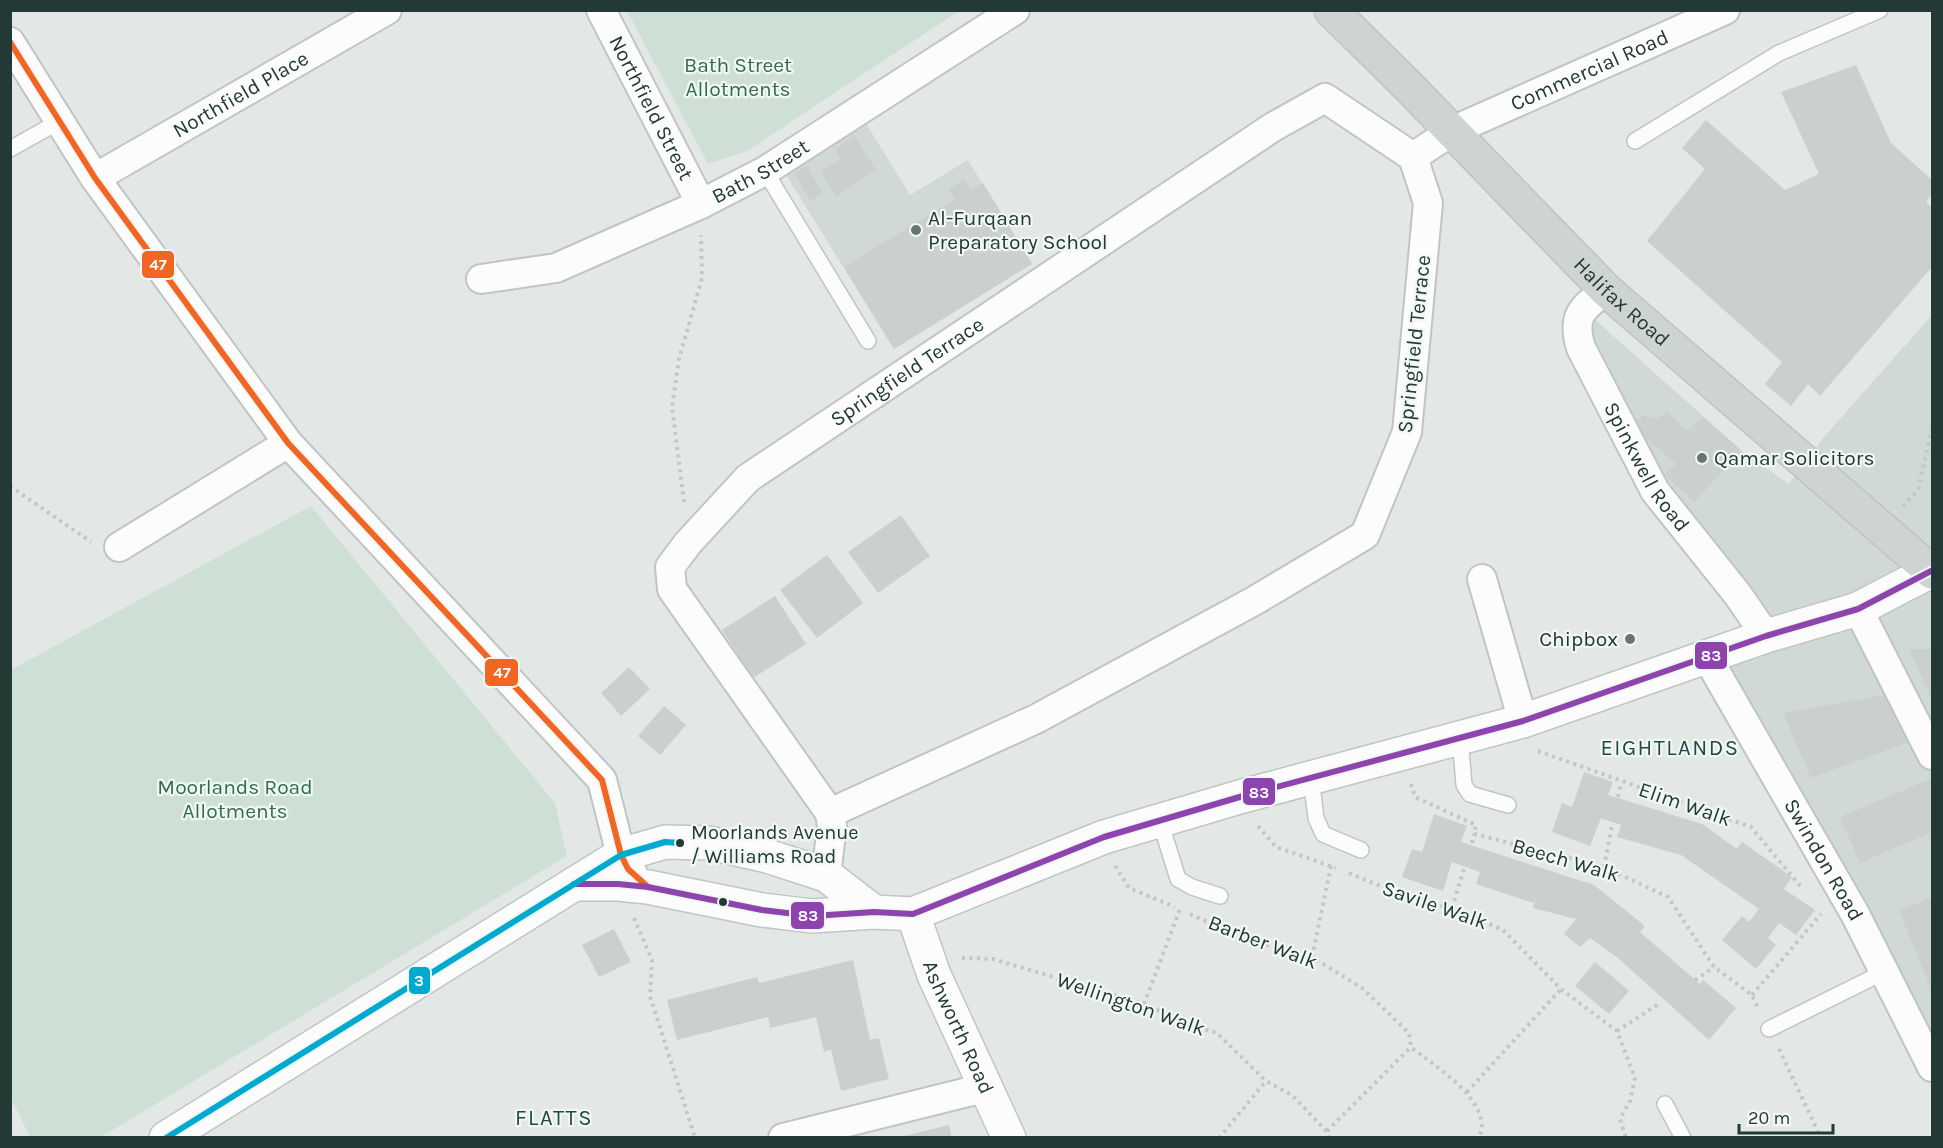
<svg xmlns="http://www.w3.org/2000/svg" width="1943" height="1148" font-family="Karla,sans-serif">
	<style>
		.built { fill: #d1d9d6 }
		.green { fill: #cee0d5 }
		.building { fill: #cbcfce }
		.lines { fill: none; stroke-linecap: round; stroke-linejoin: round }
		.lane-casing { stroke: #c0c5c3; stroke-width: 18 }
		.street-casing { stroke: #c0c5c3; stroke-width: 32 }
		.secondary-casing { stroke: #c0c6c4; stroke-width: 36 }
		.primary-casing { stroke: #bcc4c3; stroke-width: 36 }
		.path { stroke: #c0c8c6; stroke-width: 4; stroke-dasharray: 3 4.5; stroke-linecap: butt }
		.lane { stroke: #fbfcfb; stroke-width: 15 }
		.street { stroke: #fbfcfb; stroke-width: 28 }
		.secondary { stroke: #fbfcfb; stroke-width: 33 }
		.primary { stroke: #ced4d2; stroke-width: 33 }
		.bus-1-casing { stroke: #f1f7f5; stroke-width: 10 }
		.bus-2-casing { stroke: #f1f7f5; stroke-width: 10 }
		.bus-3-casing { stroke: #f1f7f5; stroke-width: 10 }
		.bus-1 { stroke: #f26522; stroke-width: 6 }
		.bus-2 { stroke: #8e44ad; stroke-width: 6 }
		.bus-3 { stroke: #00a9ce; stroke-width: 6 }
		.poi-dot { fill: #667674; stroke: #f1f7f5; stroke-width: 2 }
		.bus-dot { fill: #233936; stroke: #f1f7f5; stroke-width: 2 }
		.labels { text-anchor: middle; stroke-width: 4.5; stroke-linejoin: round; paint-order: stroke }
		.bus-label { font-size: 20px; fill: #233936; stroke: #f1f7f5; text-anchor: start }
		.park-label { font-size: 21px; fill: #306d4e; stroke: #f1f7f5 }
		.street-label { font-size: 21px; fill: #233936; stroke: #f1f7f5 }
		.poi-label { font-size: 21px; fill: #233936; stroke: #f1f7f5; text-anchor: start }
		.neighbourhood-label { font-size: 22px; letter-spacing: 1.5px; fill: #214a44; stroke: #f1f7f5 }
		.line-badge { stroke: #f1f7f5; stroke-width: 2 }
		.badge-label { font-size: 16px; text-anchor: middle; font-weight: bold; fill: #fff }
	</style>
	<rect width="100%" height="100%" fill="#e3e8e6"/>
	<path class="built" d="M864 120 910 195 968 160 1032 264 894 349 783 170Z
		M1582 308 1742 451 1789 484 1823 438 1932 315V1072L1707 657 1765 636 1581 348Z"/>
	<path class="green" d="M627 11H959L747 151 708 164Z
		M311 506 555 803 567 856 101 1137H30L10 1096 11 670Z"/>
	<path class="building" d="M1856 65 1891 143 1932 180V194L1926 202 1932 207V267L1820 396 1808 384 1791 406 1765 384 1782 362 1647 241 1705 169 1682 148 1706 120 1785 190 1819 174 1781 92Z
		M854 136 876 170 836 196 821 172 841 159 835 149Z
		M807 166 823 193 810 201 794 173Z
		M964 180 971 190 983 183 1032 264 894 349 844 267 955 199 948 189Z
		M1667 411 1687 432 1702 416 1742 451 1694 502 1665 475 1676 464 1638 431 1637 420 1643 415 1657 419Z
		M901 515 930 556 878 593 848 552Z
		M827 555 863 603 817 638 780 590Z
		M775 596 806 644 753 678 722 630Z
		M1909 649H1932V700Z
		M629 667 650 689 621 716 601 693Z
		M1885 695 1914 740 1811 778 1783 713Z
		M664 706 686 725 660 755 638 736Z
		M1584 772 1613 782 1608 795 1702 824 1737 849 1742 842 1792 877 1784 889 1815 910 1796 935 1779 923 1768 938 1776 945 1756 969 1722 940 1742 916 1749 922 1759 909 1681 855 1617 837 1621 825 1601 818 1590 846 1552 832 1562 803 1572 807Z
		M1932 778V832L1860 863 1840 817Z
		M1434 814 1467 826 1461 842 1594 885 1645 926 1640 932 1700 984 1703 980 1736 1008 1709 1040 1618 958 1590 938 1580 947 1564 934 1576 919 1533 908 1537 895 1534 903 1476 884 1480 872 1452 862 1443 891 1402 877 1412 849 1422 852Z
		M1932 897V991L1899 911Z
		M614 929 631 962 599 977 582 945Z
		M853 960 870 1040 879 1038 889 1079 841 1091 831 1050 824 1052 816 1017 770 1028 768 1017 677 1040 667 1000 757 977 759 983Z
		M1595 962 1629 991 1609 1014 1575 986Z
		M949 1125 952 1138H900V1137Z"/>
	<g class="lines">
		<defs>
			<path id="lane" d="M1635 141 1779 53 1880 10
				M10 149 60 121
				M765 171 868 341
				M1460 737 1464 785 1470 794 1508 805
				M1311 778 1316 818 1323 834 1361 850
				M1160 821 1178 879 1192 887 1220 896
				M1769 1029 1884 972
				M1665 1104 1683 1138"/>
			<g id="street">
				<path id="s1" d="M601 10 701 204"/>
				<path d="M10 42 95 178 288 443 602 780 621 855 633 874"/>
				<path id="s2" d="M1413 157 1428 203 1407 432 1365 535 1254 601 1036 719 830 813 672 589 670 567 688 543 748 478 1273 127 1325 98 1413 157 1452 131 1725 10"/>
				<path id="s3" d="M95 178 387 10"/>
				<path id="s4" d="M481 279 556 268 701 204 765 171 1015 10"/>
				<path id="s5" d="M1606 290C1582 308 1571 316 1581 348L1655 491 1738 595 1766 636"/>
				<path d="M119 547 288 443"/>
				<path d="M1482 579 1523 721"/>
				<path d="M1858 609 1932 755"/>
				<path id="s6" d="M1707 657 1855 914 1932 1067"/>
				<path d="M826 875 832 826 830 813"/>
				<path d="M783 1138 984 1088"/>
			</g>
			<g id="secondary">
				<path d="M574 884H618L648 887 762 910 812 916 874 912 913 914 1104 837 1243 796 1523 721 1766 636 1858 609 1931 571"/>
				<path id="s7" d="M913 914 934 975 1009 1138"/>
				<path d="M166 1138 621 855 665 842 709 843 767 856 826 875 874 912"/>
			</g>
			<g id="primary">
				<path id="s8" d="M1331 10 1410 88 1606 290 1932 572"/>
			</g>
		</defs>
		<use href="#lane" class="lane-casing"/>
		<use href="#street" class="street-casing"/>
		<use href="#secondary" class="secondary-casing"/>
		<use href="#primary" class="primary-casing"/>
		<path class="path" d="M10 486 91 542
			M684 502 672 407 679 359 702 278 701 235
			M1903 506 1918 490 1932 428
			M1538 751 1751 827 1801 887
			M1411 784 1415 797 1476 825 1474 834 1604 867 1668 897 1714 967 1752 995 1759 1010
			M1618 797 1621 782
			M1258 826 1276 847 1336 868
			M1472 843 1474 834
			M1115 866 1129 888 1175 907
			M1604 867 1612 825
			M1349 873 1411 899 1452 908 1503 930 1561 989 1617 1031 1635 1078 1630 1101 1620 1119 1626 1138
			M1452 908 1464 869
			M1190 914 1243 938 1312 957 1362 988 1409 1033 1411 1047C1434 1066 1495 1102 1479 1138
			M634 918 652 960 650 996 695 1138
			M1312 957 1331 866
			M962 958 993 959 1144 1004 1197 1027 1217 1033 1266 1081 1292 1095 1327 1132 1329 1138
			M1695 980 1714 967
			M1752 995 1821 914
			M1144 1004 1180 909
			M1617 1031 1660 1003
			M1779 1049 1821 1138
			M1467 1092 1561 989
			M1327 1131 1411 1047
			M1219 1138 1266 1081"/>
		<use href="#lane" class="lane"/>
		<use href="#street" class="street"/>
		<use href="#secondary" class="secondary"/>
		<use href="#primary" class="primary"/>
		<defs>
			<path id="bus-1" d="M10 42 95 178 288 443 602 780 621 855 628 869 648 887"/>
			<path id="bus-2" d="M574 884H618L648 887 762 910 812 916 874 912 913 914 1104 837 1243 796 1523 721 1766 636 1858 609 1931 571"/>
			<path id="bus-3" d="M166 1138 621 855 665 842 680 843"/>
		</defs>
		<use href="#bus-1" class="bus-1-casing"/>
		<use href="#bus-2" class="bus-2-casing"/>
		<use href="#bus-3" class="bus-3-casing"/>
		<use href="#bus-1" class="bus-1"/>
		<use href="#bus-2" class="bus-2"/>
		<use href="#bus-3" class="bus-3"/>
	</g>
	<g class="poi-dot">
		<circle cx="916" cy="230" r="6"/>
		<circle cx="1702" cy="458" r="6"/>
		<circle cx="1630" cy="639" r="6"/>
	</g>
	<g class="bus-dot">
		<circle cx="680" cy="843" r="5"/>
		<circle cx="723" cy="902" r="5"/>
	</g>
	<g class="labels">
		<g class="bus-label">
			<text x="691" y="839">Moorlands Avenue<tspan x="691" dy="24">/ Williams Road</tspan></text>
		</g>
		<g class="park-label">
			<text x="738" y="72">Bath Street<tspan x="738" dy="24">Allotments</tspan></text>
			<text x="235" y="794">Moorlands Road<tspan x="235" dy="24">Allotments</tspan></text>
		</g>
		<g class="street-label">
			<text dy="7" stroke="none"><textPath href="#s2" startOffset="2402">Commercial Road</textPath></text>
			<text dy="7" stroke="none"><textPath href="#s3" startOffset="168">Northfield Place</textPath></text>
			<text dy="7" stroke="none"><textPath href="#s1" startOffset="110">Northfield Street</textPath></text>
			<text dy="7" stroke="none"><textPath href="#s4" startOffset="302">Bath Street</textPath></text>
			<text dy="7" stroke="none"><textPath href="#s8" startOffset="412">Halifax Road</textPath></text>
			<text transform="translate(1414 344) rotate(-84)" y="7">Springfield Terrace</text>
			<text dy="7" stroke="none"><textPath href="#s2" startOffset="1599">Springfield Terrace</textPath></text>
			<text dy="7" stroke="none"><textPath href="#s5" startOffset="206">Spinkwell Road</textPath></text>
			<text transform="translate(1685 804) rotate(19)" y="7">Elim Walk</text>
			<text transform="translate(1566 860) rotate(16)" y="7">Beech Walk</text>
			<text dy="7" stroke="none"><textPath href="#s6" startOffset="234">Swindon Road</textPath></text>
			<text transform="translate(1435 905) rotate(19)" y="7">Savile Walk</text>
			<text transform="translate(1263 942) rotate(21)" y="7">Barber Walk</text>
			<text transform="translate(1131 1004) rotate(19)" y="7">Wellington Walk</text>
			<text dy="7" stroke="none"><textPath href="#s7" startOffset="122">Ashworth Road</textPath></text>
		</g>
		<g class="poi-label">
			<text x="928" y="225">Al-Furqaan<tspan x="928" dy="24">Preparatory School</tspan></text>
			<text x="1714" y="465">Qamar Solicitors</text>
			<text x="1618" y="646" text-anchor="end">Chipbox</text>
		</g>
		<g class="neighbourhood-label">
			<text x="1670" y="755">EIGHTLANDS</text>
			<text x="554" y="1125">FLATTS</text>
		</g>
	</g>
	<g class="line-badge">
		<rect x="141" y="250" width="34" height="29" rx="6" fill="#f26522"/>
		<rect x="1694" y="641" width="34" height="29" rx="6" fill="#8e44ad"/>
		<rect x="484" y="658" width="35" height="29" rx="6" fill="#f26522"/>
		<rect x="1242" y="777" width="34" height="29" rx="6" fill="#8e44ad"/>
		<rect x="790" y="901" width="35" height="29" rx="6" fill="#8e44ad"/>
		<rect x="408" y="966" width="23" height="29" rx="6" fill="#00a9ce"/>
	</g>
	<g class="badge-label">
		<text x="158" y="270">47</text>
		<text x="1711" y="661">83</text>
		<text x="502" y="678">47</text>
		<text x="1259" y="798">83</text>
		<text x="808" y="921">83</text>
		<text x="419" y="986">3</text>
	</g>
	<rect width="1943" height="1148" fill="none" stroke="#233936" stroke-width="24"/>
	<path d="M1739 1124v9h94v-9" fill="none" stroke="#233936" stroke-width="3"/>
	<text x="1748" y="1124" font-size="18" fill="#233936" stroke="#f1f7f5" stroke-width="4.5" paint-order="stroke">20 m</text>
</svg>
